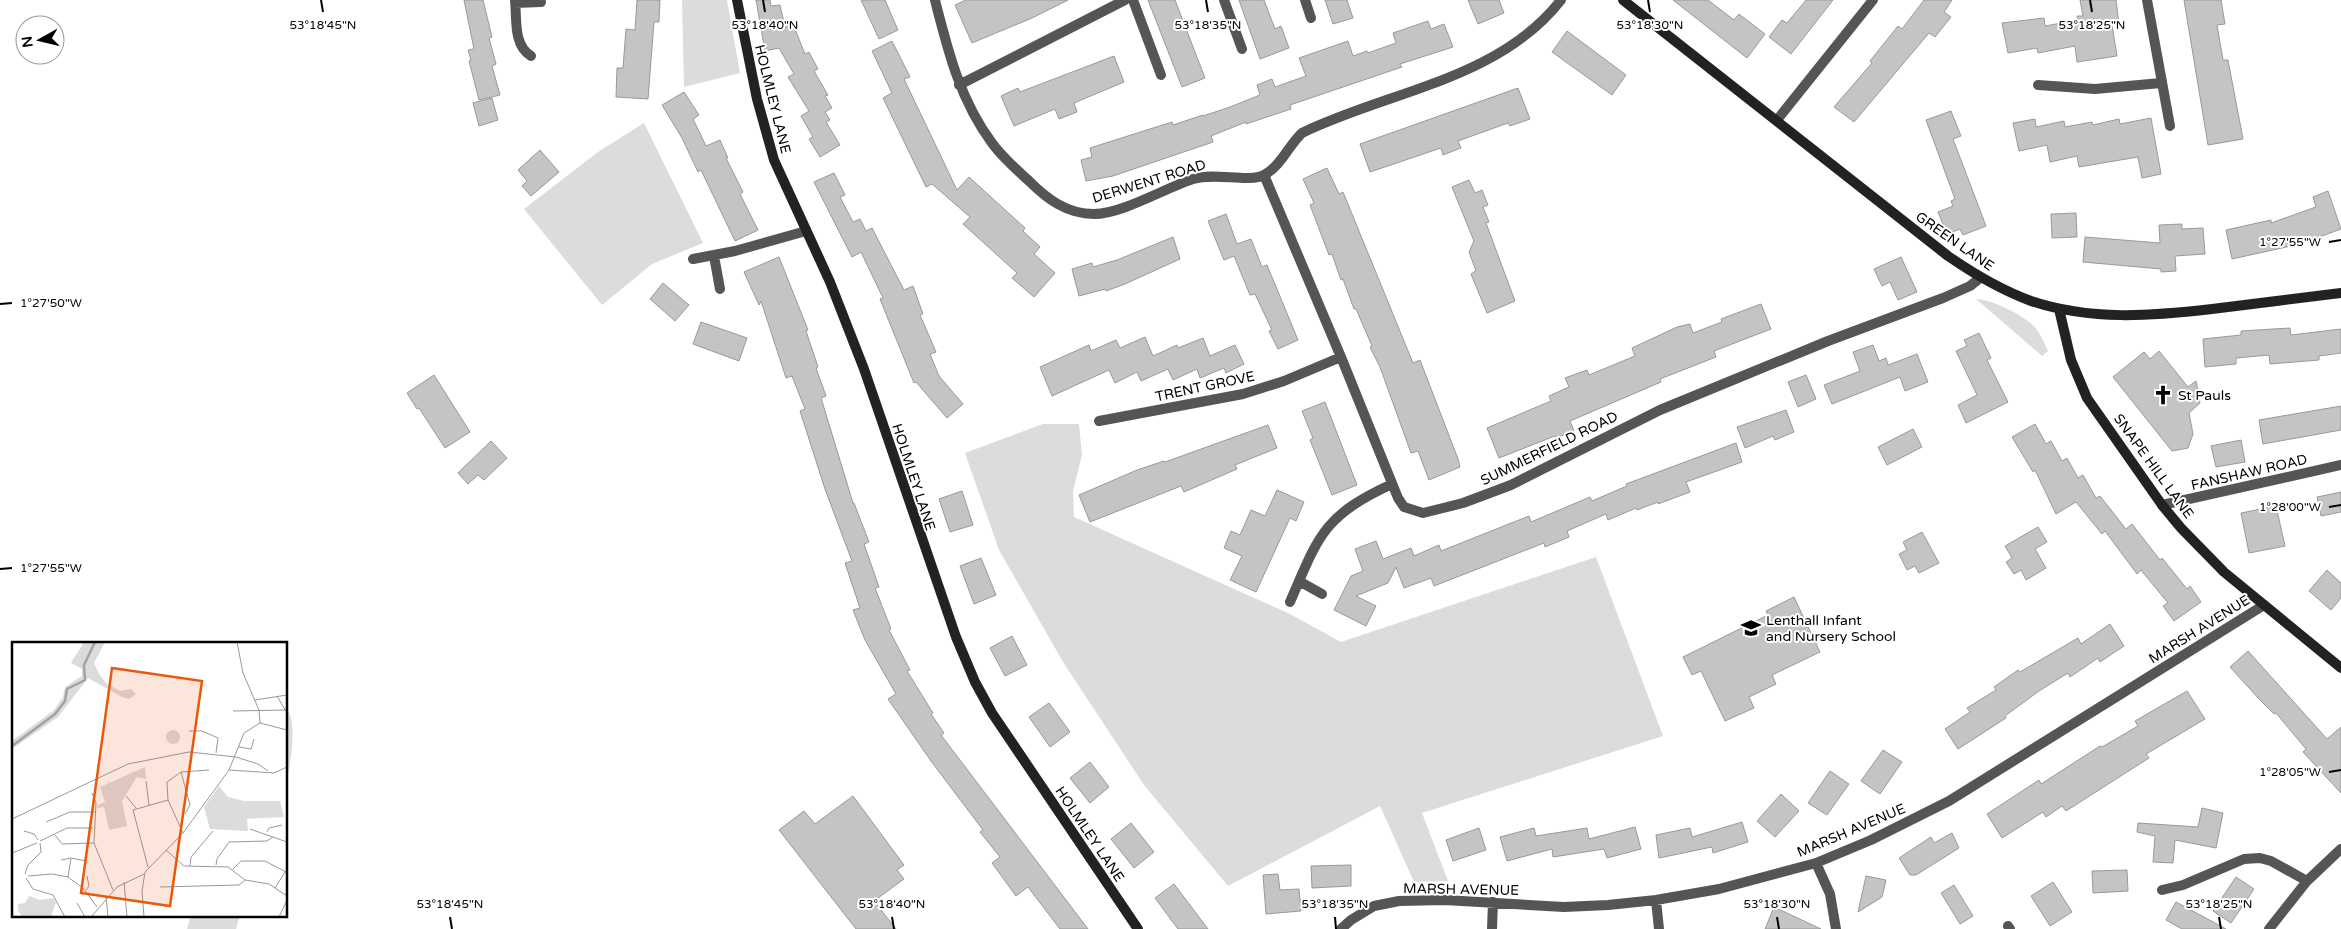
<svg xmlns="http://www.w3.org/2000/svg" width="2341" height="929" font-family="'Varela Round',sans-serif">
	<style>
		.green { fill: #dcdcdc }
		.building { fill: #c4c4c4; stroke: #999 }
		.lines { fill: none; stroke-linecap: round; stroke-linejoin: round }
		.street { stroke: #555; stroke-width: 10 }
		.secondary { stroke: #222; stroke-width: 10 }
		.ticks { fill: none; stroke: #000; stroke-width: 2 }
		.labels { text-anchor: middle; stroke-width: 4; stroke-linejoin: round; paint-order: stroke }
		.street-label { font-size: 14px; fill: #000; stroke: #fff }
		.poi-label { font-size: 14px; fill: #000; stroke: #fff; text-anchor: start }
		.inset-river { fill: none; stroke: #a3a3a3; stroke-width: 2.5 }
		.inset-road { fill: none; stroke: #999; stroke-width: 1 }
		.view { fill: #e8590c; fill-opacity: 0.15; stroke: #e8590c; stroke-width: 2.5 }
		.inset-edge { fill: none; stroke: #000; stroke-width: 2.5 }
		.ticks-label { font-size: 12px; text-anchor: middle; fill: #000; stroke: #fff; stroke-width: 4; stroke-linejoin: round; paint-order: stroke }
	</style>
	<rect width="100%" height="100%" fill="#fff"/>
	<path class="green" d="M682 0H727L740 73 684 87Z
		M644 123 703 243 652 264 602 305 524 209 598 152Z
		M1976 299C1991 299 2023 315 2034 326 2040 333 2044 342 2048 351L2042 356Z
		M1043 424H1079L1082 455 1073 491 1074 517 1290 614 1341 642 1596 557 1663 736 1422 813 1448 881 1414 882 1380 806 1228 886 1144 785 1063 662 999 550 965 453Z
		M286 708C299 722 289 768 286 787Z
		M191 915H240L236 929H187Z"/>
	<path class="building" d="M464 0H483L492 37 489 38 496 64 492 66 500 95 479 100 469 61 471 60 468 50 474 49Z
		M637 0H660L659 22H654L648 99 616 97 617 68H623L626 29 635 30Z
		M756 0H770L771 6 780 5 785 27 793 24 805 54 809 52 818 69 814 71 828 95 825 96 832 108 825 112 830 120 826 122 840 145 820 157 809 139 813 137 801 116 809 111 788 77 794 74 779 48 765 51Z
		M861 0H885L898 30 879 39Z
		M966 0H1068L1032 18 972 43 955 5Z
		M1148 0H1175L1205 78 1182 87Z
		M1239 0H1264L1275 29 1281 26 1289 48 1260 59Z
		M1325 0H1347L1353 18 1333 24Z
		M1468 0H1499L1504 13 1478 24Z
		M1673 0H1708L1734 20 1739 14 1765 34 1747 58Z
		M1806 0H1833L1791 54 1769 37 1782 20 1787 23Z
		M1924 0H1952L1944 12 1951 17 1935 37 1929 33 1854 122 1834 107 1872 63 1870 61 1898 26 1902 29Z
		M2080 0H2116L2119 24 2112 25 2117 56 2077 62 2075 46 2038 53 2037 48 2008 53 2002 23 2044 18 2045 26 2078 20 2077 16H2083Z
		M2184 0H2221L2225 24 2217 25 2223 60H2228L2243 139 2208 145Z
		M1428 21 1431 29 1444 24 1453 47 1400 64 1402 67 1290 105 1291 109 1246 124V122L1211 136 1213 142 1113 176 1086 181 1081 160 1092 157 1090 148 1172 122 1173 125 1203 115V116L1230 107 1260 95 1257 85 1272 79 1275 87 1306 76 1299 58 1348 41 1353 56 1367 51 1368 53 1396 43 1393 33Z
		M1567 31 1626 75 1612 95 1552 52Z
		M892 41 910 77 904 79 957 190 969 177 1025 228 1023 231 1040 247 1034 254 1055 273 1034 297 1012 278 1017 273 963 224 970 217 932 184 926 187 883 98 892 93 872 51Z
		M1114 56 1124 82 1074 103 1077 112 1059 119 1055 109 1014 126 1001 96 1018 88 1020 92Z
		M1518 88 1530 119 1510 126 1508 123 1458 141 1461 148 1443 155 1441 148 1370 172 1360 144Z
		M684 92 699 115 693 119 706 146 720 140 728 158H726L743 192 740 194 758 230 735 241 701 170 698 172 682 138 662 105Z
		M492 98 498 120 479 126 473 103Z
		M1951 111 1961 136 1953 139 1986 226 1963 235 1960 229 1947 234 1938 212 1953 206 1951 201 1955 199 1926 120Z
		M2151 118 2161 174 2142 178 2138 157 2079 167 2077 156 2050 162 2047 145 2019 151 2013 123 2035 119 2036 127 2064 121 2065 127 2092 122 2093 125 2119 119 2120 124Z
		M540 150 559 172 531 196 522 186 527 181 518 170Z
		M1327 168 1339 194 1343 192 1413 363 1420 360 1458 459 1460 467 1429 480 1418 451 1411 453 1380 367 1370 347 1372 346 1356 309H1354L1343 279 1341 280 1332 254 1329 255 1310 205 1314 203 1303 179Z
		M834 173 845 195 840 197 853 222 860 219 866 231 872 228 904 290 913 286 923 314 920 315 936 352 930 354 939 376 963 404 947 418 916 382 914 383 880 299 883 298 861 252 852 257 814 182Z
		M1469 180 1475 193 1482 190 1488 205 1483 207 1489 222 1486 223 1515 301 1487 313 1471 274 1476 271 1469 252 1474 241 1452 187Z
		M2328 191 2341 229 2300 244 2232 259 2226 230 2271 220V223L2316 207 2313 197Z
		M2076 213 2077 237 2052 238 2051 214Z
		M1226 214 1237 244 1251 239 1262 267 1267 265 1298 340 1278 349 1269 331 1272 330 1255 294 1250 295 1234 256 1224 260 1208 221Z
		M2182 224V229L2203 228 2205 254 2175 256 2176 271 2161 272V269L2083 262 2085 237 2160 243 2159 225Z
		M1173 237 1180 259 1125 284 1106 291 1105 289 1079 296 1072 269 1092 263 1093 267 1117 260Z
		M779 257 808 330 806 331 818 367 816 368 826 396 821 398 853 503H854L869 542 864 544 879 587 875 588 891 629 889 630 910 670 907 671 933 713 931 714 944 733 941 735 1088 929H1060L1028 887 1016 896 992 863 1000 857 980 832 983 830 931 761 888 699 896 694 865 640 853 610 860 608 845 563 852 561 825 489 800 411 805 409 792 376 786 378 761 301 759 305 744 272Z
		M1901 257 1917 292 1898 300 1890 282 1882 286 1874 269Z
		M663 283 689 305 675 321 650 299Z
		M1761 304 1771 329 1714 351 1716 357 1660 379 1661 382 1570 421 1574 431 1556 438 1555 436 1499 458 1487 428 1551 401 1549 396 1569 387 1565 378 1587 370 1589 375 1635 356 1632 348 1677 327 1690 324 1693 333 1722 322 1721 319Z
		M701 322 747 338 739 361 693 344Z
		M2290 328 2291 335 2341 329V353L2319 356V360L2270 364 2269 355 2236 358V364L2205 367 2203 339 2241 335V331Z
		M1979 333 1991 358 1987 360 2008 402 1966 423 1958 405 1977 395 1956 351 1967 346 1964 340Z
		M1145 337 1153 356 1177 345 1178 348 1203 338 1210 356 1235 345 1244 364 1226 373 1224 368 1200 378 1197 369 1173 380 1168 369 1141 381 1137 372 1115 383 1109 370 1052 396 1040 367 1089 345 1091 351 1116 340 1120 348Z
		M1873 345 1879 361 1886 358 1888 365 1917 354 1928 382 1905 391 1900 377 1832 404 1824 385 1860 371 1853 352Z
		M2159 351 2188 387 2196 381 2200 403 2189 413 2193 434 2188 448 2172 451 2113 377 2144 352 2150 359Z
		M434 375 470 432 445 448 419 408 417 409 407 393Z
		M1806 375 1816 399 1798 407 1788 382Z
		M1325 402 1357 485 1332 495 1310 440 1313 438 1302 411Z
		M2341 406V430L2263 444 2259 420Z
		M1786 410 1794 432 1775 440 1773 436 1745 448 1737 427Z
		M2035 424 2046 444 2051 441 2062 461 2067 458 2078 478 2083 475 2096 498 2100 496 2126 529 2132 524 2160 560 2162 558 2187 589 2190 586 2201 602 2174 621 2163 606 2168 603 2141 570 2137 574 2105 531 2102 534 2076 502 2056 514 2035 470 2033 472 2012 437Z
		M1268 425 1277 448 1235 465 1237 469 1184 492 1181 486 1090 522 1079 495 1137 470 1164 461 1165 462Z
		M1913 429 1922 447 1887 465 1878 447Z
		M2241 440 2245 462 2216 467 2211 446Z
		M491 441 507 458 484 480 478 475 468 484 458 473Z
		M1736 443 1742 462 1686 482 1690 492 1658 504V502L1637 510 1636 508 1608 520 1606 514 1567 531 1569 537 1545 547 1544 543 1434 586 1431 578 1404 588 1396 567 1388 583 1356 596 1376 606 1366 626 1334 610 1351 576 1363 571 1355 549 1376 541 1383 559 1411 548 1414 556 1439 545 1441 551 1529 516 1531 522 1590 497 1592 501 1627 486 1626 484Z
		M1277 490 1304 502 1296 521 1290 518 1256 592 1230 580 1242 556 1224 548 1231 531 1240 535 1251 510 1265 516Z
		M962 491 973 525 950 532 939 499Z
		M2341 492V512L2321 516 2317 497Z
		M2276 506 2285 546 2249 553 2241 513Z
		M2038 527 2047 542 2035 549 2046 568 2026 580 2021 570 2014 574 2006 562 2012 558 2005 546Z
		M1922 532 1939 563 1919 573 1915 566 1907 570 1899 554 1907 550 1903 542Z
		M981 558 996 595 974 604 960 566Z
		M2327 570 2341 583V598L2331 610 2309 591Z
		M1794 597 1820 652 1772 675 1776 684 1749 697 1754 708 1725 721 1701 671 1692 675 1683 657 1768 615 1766 611Z
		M2110 624 2124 646 2100 662 2098 658 2070 677 2068 673 2039 691 2005 716 2006 718 1958 749 1945 729 1970 712 1967 708 1996 690 1994 687 2018 670 2020 672 2078 638 2081 644Z
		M1012 636 1027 665 1005 676 990 648Z
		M2248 651 2327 739 2341 727V793L2303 752 2306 749 2276 713 2274 714 2259 699 2230 667Z
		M2187 691 2205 719 2146 754 2149 758 2066 811 2062 806 2046 817 2043 812 2002 838 1987 814 2039 780 2041 784 2100 746 2102 747 2138 726 2135 721Z
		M1049 703 1070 732 1050 747 1029 717Z
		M1883 750 1902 762 1880 794 1861 781Z
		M1090 762 1109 787 1090 803 1070 778Z
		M1830 771 1849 784 1827 815 1808 803Z
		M1781 794 1799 811 1775 837 1757 821Z
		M853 796 904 865 897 870 904 879 874 901 896 929H856L779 830 804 811 815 824Z
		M2202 808 2223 813 2216 848 2175 840 2173 863 2153 862 2155 836 2137 832 2138 823 2198 827Z
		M1742 822 1748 842 1713 853 1712 847 1659 858 1656 835 1690 828 1692 837Z
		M1131 823 1154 852 1134 868 1111 839Z
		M1635 827 1641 849 1607 858 1604 849 1553 857 1552 849 1507 861 1500 837 1534 828 1536 836 1587 828 1589 839Z
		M1479 828 1486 850 1453 861 1446 840Z
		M1952 833 1959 848 1916 875H1910L1899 858 1931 837 1934 843Z
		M1351 865V886L1312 888 1311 866Z
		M2127 870 2128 891 2093 893 2092 871Z
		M1278 874 1280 890 1299 889 1301 911 1266 914 1263 875Z
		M1866 876 1886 880 1882 897 1858 912Z
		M2236 877 2254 889 2231 923 2213 911Z
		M2053 882 2072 912 2050 926 2031 896Z
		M1174 884 1208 929H1178L1155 898Z
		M1954 885 1973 916 1960 924 1941 893Z
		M2176 902 2226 929H2182L2166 920Z
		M1774 907 1821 929H1765Z"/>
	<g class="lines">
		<path class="street" d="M515 0C517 19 513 45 531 56
			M935 0C948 51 960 100 992 143 1002 157 1016 169 1029 181 1047 199 1067 214 1094 214 1122 214 1165 188 1193 179 1216 172 1248 183 1264 175 1280 167 1289 145 1302 133 1388 91 1499 80 1561 0
			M1133 0 1161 75
			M1224 0 1242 49
			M1305 0 1311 18
			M2147 0 2170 126
			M515 3 541 2
			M959 85 1125 0
			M2038 85 2095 89 2161 83
			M1777 120 1873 0
			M1264 175 1341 357 1398 498 1404 507 1423 513 1463 503 1511 485 1660 410 1828 341 1943 298 1970 286 1980 278
			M714 256 720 289
			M693 259 735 251 806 231
			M1099 421 1243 394 1284 381 1341 357
			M2162 505 2341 465
			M1299 581 1322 594
			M1290 602C1319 535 1323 516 1392 484
			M1816 863 1830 894 1836 929
			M2162 890 2183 885 2244 859 2260 858 2271 861 2307 881
			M1656 900 1659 929
			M2008 926 2010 929
			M1341 929 1351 920 1374 906 1399 901 1445 900 1564 907 1608 905 1656 900 1719 889 1816 863 1871 840 1949 801 2264 605
			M1492 929 1493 902
			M2269 929 2307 881 2341 849"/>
		<path class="secondary" d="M737 0 757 99 774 160 830 282 864 369 956 637 975 682 992 713 1138 929
			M1623 0 1948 256C1974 274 2001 290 2031 301 2091 321 2151 316 2212 309 2255 304 2298 298 2341 293
			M2059 309 2071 360 2087 398 2162 505 2181 528 2224 572 2341 668"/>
	</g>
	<path class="ticks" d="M321 0 323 12M763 0 765 12M1206 0 1208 12M1648 0 1650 12M2090 0 2092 12M2329 242 2341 240M0 304 12 303M2329 507 2341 505M0 569 12 568M2329 772 2341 770M450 917 452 929M892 917 894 929M1335 917 1336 929M1777 917 1779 929M2219 917 2221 929"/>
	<defs>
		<symbol id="church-bare" viewBox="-9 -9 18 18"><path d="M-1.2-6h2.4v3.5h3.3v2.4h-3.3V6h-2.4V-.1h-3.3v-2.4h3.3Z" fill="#000" stroke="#fff" stroke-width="2.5" paint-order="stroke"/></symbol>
		<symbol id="school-bare" viewBox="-9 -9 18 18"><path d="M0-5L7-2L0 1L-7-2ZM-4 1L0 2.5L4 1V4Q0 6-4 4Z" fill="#000" stroke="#fff" stroke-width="2.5" paint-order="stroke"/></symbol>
	</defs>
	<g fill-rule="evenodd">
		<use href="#church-bare" x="2149" y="381" width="28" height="28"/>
		<use href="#school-bare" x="1737" y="614" width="28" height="28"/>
	</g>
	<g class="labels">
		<g class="street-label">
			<text transform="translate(773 99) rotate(76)" y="5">HOLMLEY LANE</text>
			<text transform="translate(1149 181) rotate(-17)" y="5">DERWENT ROAD</text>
			<text transform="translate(1955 241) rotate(35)" y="5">GREEN LANE</text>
			<text transform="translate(1205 386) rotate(-12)" y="5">TRENT GROVE</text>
			<text transform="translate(1549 448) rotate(-26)" y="5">SUMMERFIELD ROAD</text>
			<text transform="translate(2154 466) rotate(54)" y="5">SNAPE HILL LANE</text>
			<text transform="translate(2249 472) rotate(-13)" y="5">FANSHAW ROAD</text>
			<text transform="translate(914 477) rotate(72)" y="5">HOLMLEY LANE</text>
			<text transform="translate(2199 629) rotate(-32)" y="5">MARSH AVENUE</text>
			<text transform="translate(1851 830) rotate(-23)" y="5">MARSH AVENUE</text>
			<text transform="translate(1090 834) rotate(56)" y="5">HOLMLEY LANE</text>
			<text transform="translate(1461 889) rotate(1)" y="5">MARSH AVENUE</text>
		</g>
		<g class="poi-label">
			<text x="2178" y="400">St Pauls</text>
			<text x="1766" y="625">Lenthall Infant<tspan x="1766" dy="16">and Nursery School</tspan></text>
		</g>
	</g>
	<g transform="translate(12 642)">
		<rect width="275" height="275" fill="#fff"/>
		<path d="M72 0H93L82 21 87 32 95 42 108 49 119 47 124 52 117 57 110 55 76 36 46 75 0 107V99L42 68 51 55 53 45 70 34V27L59 21ZM154 95a7 7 0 1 1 14 0a7 7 0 1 1-14 0ZM133 125 134 137 125 135 110 159 115 184 97 188 92 165 85 166 86 163 93 160 88 145ZM207 144 216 155 232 159H268L272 175 235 177 236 189 198 187 192 165ZM17 254 28 258 41 256 44 260 39 275H10L6 268V262L13 261Z" fill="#dcdcdc"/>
		<path class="inset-river" d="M0 104 43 72 53 59 55 47 73 38 72 23 83 0"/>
		<path class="inset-road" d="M225 0 231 31 247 68 248 81M265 54 275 71M243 58 275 53M221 69 275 68M177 89H190L206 96 204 111M227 105 239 107 242 97M224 115 246 122 256 129M217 128 262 131 275 125M169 130 178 163 173 172M134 139 137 163M80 151 84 161 82 201 101 248M114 154 124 166M0 177 116 122 177 110 224 115M34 180 58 170H83M238 187 275 200M12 189 22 192 26 198M255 190 257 186 270 183M171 191 156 158 155 140 169 130 197 128M43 193 50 202 82 201M28 199 55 186H81M154 208 172 224 216 225 233 238 257 242 275 254M0 211 25 201M49 218 59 216 74 219M204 223 205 217 217 200 255 199 261 195M178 224 179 215 201 189M136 225 121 168 156 158M221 227 229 219H253L274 230M13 232 16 223 29 210 28 201M16 234 40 232 56 235 71 246 85 265M56 235 59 216M14 236 21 247 41 253 53 275M112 240 115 275M148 245 227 243 233 238M263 246 275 227M74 248 77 244 75 234M94 254 96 275M65 261 73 275M79 275 105 245 132 232M132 275 130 249 133 230 171 191 217 128 232 91 248 81 275 88M267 275 275 258"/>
		<path class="view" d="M100 26 190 39 158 264 69 251Z"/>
		<rect width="275" height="275" class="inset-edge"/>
	</g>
	<g class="ticks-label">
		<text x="323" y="29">53°18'45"N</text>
		<text x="765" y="29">53°18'40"N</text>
		<text x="1208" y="29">53°18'35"N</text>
		<text x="1650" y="29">53°18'30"N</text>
		<text x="2092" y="29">53°18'25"N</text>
		<text x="2290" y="246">1°27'55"W</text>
		<text x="51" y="307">1°27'50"W</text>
		<text x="2290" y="511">1°28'00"W</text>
		<text x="51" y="572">1°27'55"W</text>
		<text x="2290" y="776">1°28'05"W</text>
		<text x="450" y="908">53°18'45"N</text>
		<text x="892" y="908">53°18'40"N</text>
		<text x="1335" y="908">53°18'35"N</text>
		<text x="1777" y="908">53°18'30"N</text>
		<text x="2219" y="908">53°18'25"N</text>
	</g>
	<g transform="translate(40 40) rotate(262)"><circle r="24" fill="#ffffff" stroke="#999999"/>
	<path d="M0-4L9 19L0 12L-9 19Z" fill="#000000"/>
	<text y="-8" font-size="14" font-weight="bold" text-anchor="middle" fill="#000000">N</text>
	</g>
</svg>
